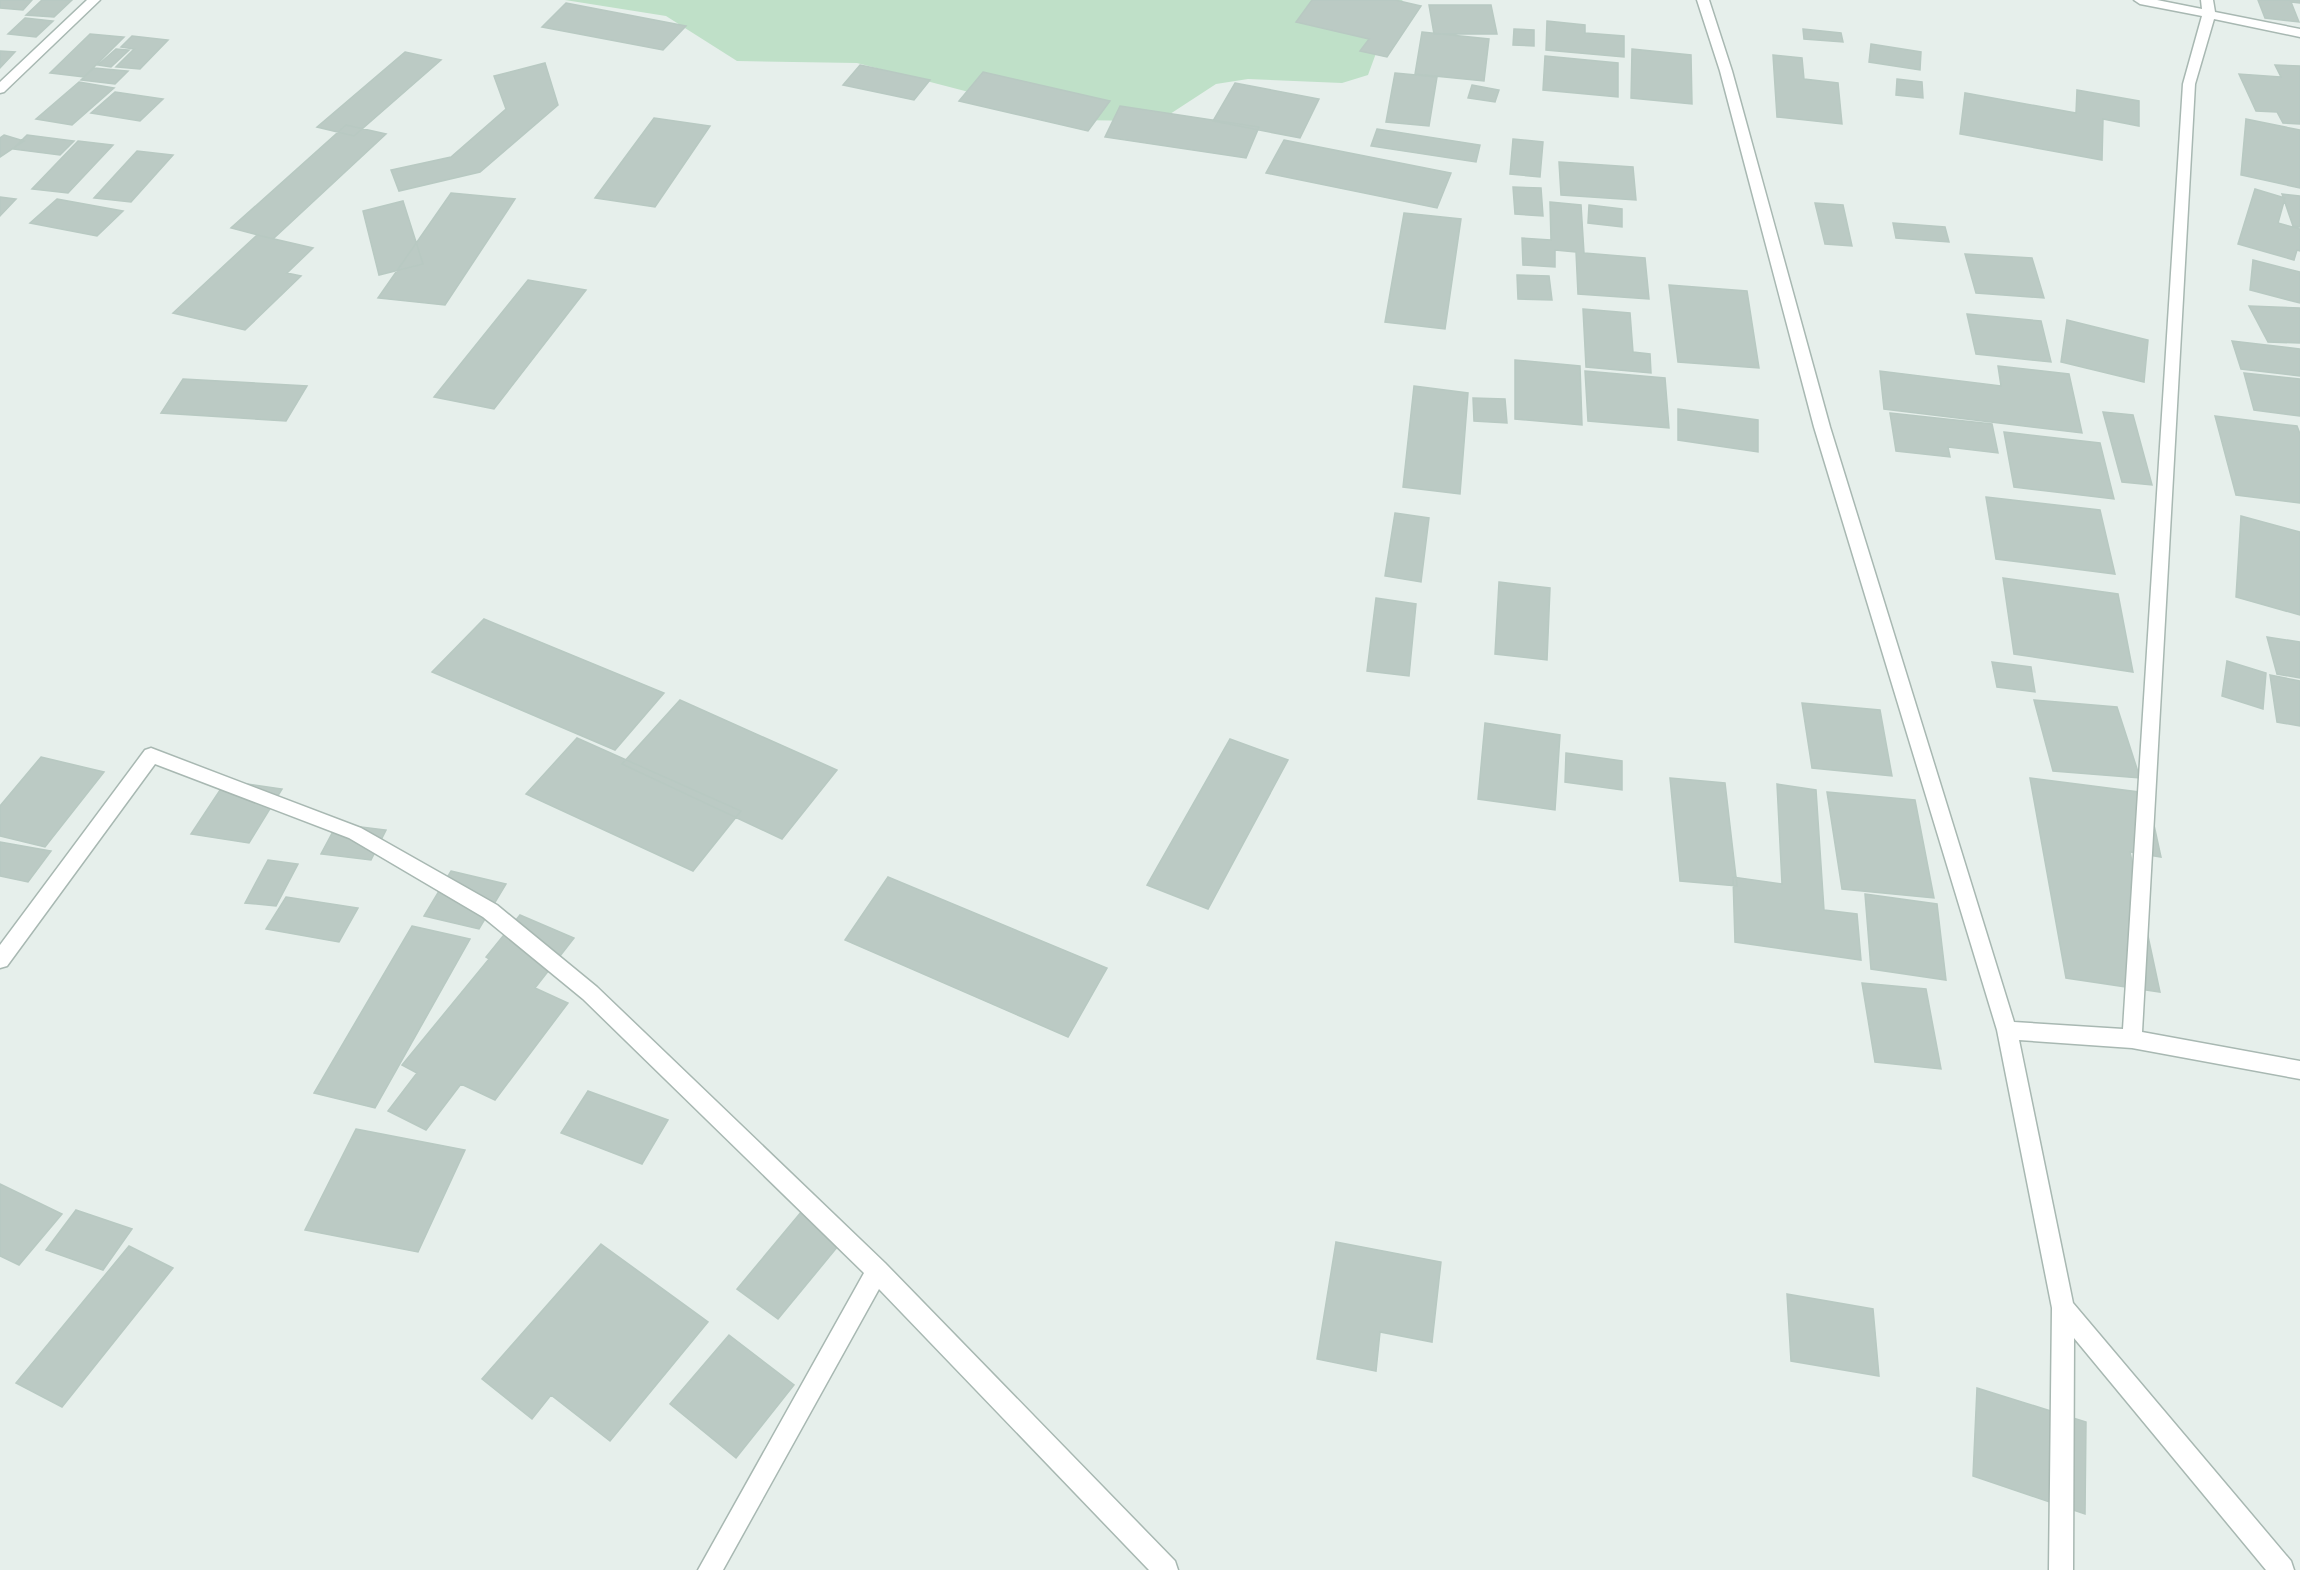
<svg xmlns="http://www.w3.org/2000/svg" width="2300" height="1570" font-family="Signika,sans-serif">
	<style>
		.green { fill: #bfe0c8 }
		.building { fill: #bbcac4; stroke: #b8c9c2; stroke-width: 1.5 }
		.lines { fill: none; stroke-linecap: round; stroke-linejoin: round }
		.street-casing { stroke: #a8b8b2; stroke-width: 3 }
		.street { fill: #fff; fill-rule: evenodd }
	</style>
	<rect width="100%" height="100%" fill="#e6efeb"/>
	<path class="green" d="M565 0H1403L1393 7 1368 75 1342 83 1248 79 1216 84 1170 114 1141 121 1077 120 857 63 737 61 666 16Z"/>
	<path class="building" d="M0 0H32L23 10 0 8Z
		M42 0H72L54 17 26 15Z
		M1312 0H1395L1421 6 1387 57 1360 51 1369 39 1296 22Z
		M2258 0H2300V3L2291 2 2299 22 2265 18Z
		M566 3 686 26 663 50 542 27Z
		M1429 5H1491L1497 34H1434Z
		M25 18 53 21 36 37 8 34Z
		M1547 21 1585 25V33L1624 36V57L1546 50Z
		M1514 29 1534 30V46L1513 45Z
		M1803 29 1841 33 1843 42 1804 39Z
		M1422 32 1489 39 1484 81 1415 74Z
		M90 34 124 37 84 77 50 73Z
		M132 36 168 40 140 69 116 67 134 49 121 47Z
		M1871 44 1921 52 1920 70 1869 62Z
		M116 49 129 50 111 67 98 65Z
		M1632 49 1691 55 1692 104 1631 98Z
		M0 51 15 52 0 68Z
		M405 52 441 60 354 136 317 127Z
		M1773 55 1802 58 1804 79 1838 83 1842 124 1777 117Z
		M1545 56 1618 63V97L1543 90Z
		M545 63 558 105 480 172 399 191 391 170 451 157 506 109 494 76Z
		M860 65 930 80 914 100 843 85Z
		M2275 65 2300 66V124L2283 123 2277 112 2256 111 2239 74 2281 77Z
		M94 68 128 71 115 84 81 80Z
		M983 72 1110 101 1088 131 959 101Z
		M1395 73 1437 77 1429 126 1386 122Z
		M1897 79 1922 82 1923 98 1896 95Z
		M79 82 114 88 72 125 36 119Z
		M1235 83 1319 99 1300 138 1213 121Z
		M1472 85 1499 90 1495 102 1468 98Z
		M2077 90 2139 101V126L2103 119 2102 160 1960 134 1965 93 2076 113Z
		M115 92 163 99 140 121 91 113Z
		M1120 106 1259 127 1246 158 1105 137Z
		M654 118 710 126 655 207 595 198Z
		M2246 119 2300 130V188L2241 175Z
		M346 125 386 134 273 239 231 228Z
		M1377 129 1480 145 1476 162 1371 146Z
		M4 135 24 141 0 157V138Z
		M27 135 74 141 60 155 13 149Z
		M1513 139 1543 142 1540 177 1510 174Z
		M1284 140 1451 173 1437 208 1266 173Z
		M78 141 113 145 68 193 32 189Z
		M137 151 173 155 131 202 94 198Z
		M1559 162 1633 167 1636 200 1561 195Z
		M1513 187 1541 188 1543 216 1515 214Z
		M2255 189 2285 198 2278 223 2300 229V251L2297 250 2294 260 2238 244Z
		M451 193 515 199 445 305 378 298Z
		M2282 194 2300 196V227L2293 226Z
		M0 197 16 199 0 216Z
		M57 199 123 211 97 236 30 223Z
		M403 201 423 264 379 275 363 211Z
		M1550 202 1581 205 1584 253 1645 258 1649 299 1578 294 1576 252 1555 250V267L1523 265 1522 238 1551 240Z
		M1815 203 1843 205 1852 246 1825 244Z
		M1589 205 1622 209V227L1588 223Z
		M1404 213 1461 219 1445 329 1385 322Z
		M1893 223 1945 227 1949 242 1896 238Z
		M257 235 313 248 287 273 301 276 245 330 173 313Z
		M1965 254 2032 258 2044 298 1976 293Z
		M2253 260 2300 272V303L2250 290Z
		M1517 275 1549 276 1552 300 1518 299Z
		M528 280 586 290 494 409 434 397Z
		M1669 285 1747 291 1759 368 1678 362Z
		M2249 306 2300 308V343L2268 342Z
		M1583 309 1630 313 1633 352 1650 354 1651 373 1586 367Z
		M1967 314 2041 321 2051 362 1976 354Z
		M2067 320 2148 340 2144 382 2061 362Z
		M2232 341 2300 349V376L2241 369Z
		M1515 360 1580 366 1582 425 1515 419Z
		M1998 366 2069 374 2082 433 1884 409 1880 371 2001 386Z
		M1585 371 1665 378 1669 428 1588 421Z
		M2244 373 2300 379V416L2254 410Z
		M183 379 307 386 286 421 161 413Z
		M1414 386 1468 393 1460 494 1403 487Z
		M1473 398 1505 399 1507 423 1474 421Z
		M1678 409 1758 420V452L1678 440Z
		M2103 412 2133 415 2152 485 2122 482Z
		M1890 413 1992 424 1998 453 1948 447 1950 457 1896 451Z
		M2215 416 2297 426 2300 434V503L2236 495Z
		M2004 432 2100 443 2114 499 2014 487Z
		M1986 497 2100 510 2115 574 1996 559Z
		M1395 513 1429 518 1421 582 1385 576Z
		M2241 516 2300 532V615L2236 597Z
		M2003 578 2118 594 2133 672 2014 654Z
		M1499 582 1550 588 1547 660 1495 654Z
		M1376 598 1416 604 1409 676 1367 671Z
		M484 619 664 693 615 750 432 672Z
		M2267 637 2300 642V678L2277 674Z
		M2227 661 2266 673 2263 709 2222 696Z
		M1992 662 2031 667 2035 692 1997 687Z
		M2270 675 2300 681V726L2277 722Z
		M680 700 837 770 782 839 622 764Z
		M2034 700 2117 707 2140 778 2053 771Z
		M1802 703 1880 710 1892 776 1812 768Z
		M1485 723 1560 735 1555 810 1478 799Z
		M577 738 741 811 693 871 526 794Z
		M1230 739 1288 760 1208 909 1147 885Z
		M1566 753 1622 761V790L1565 782Z
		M41 757 104 772 45 847 0 836V806Z
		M1670 778 1725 783 1737 886 1680 881Z
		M2030 778 2147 793 2161 857 2130 852 2160 992 2066 978Z
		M226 781 282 789 249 843 191 834Z
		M1777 784 1816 790 1824 910 1857 914 1861 960 1735 942 1733 877 1782 884Z
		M1827 792 1915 800 1934 898 1842 889Z
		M337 824 386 830 371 860 321 854Z
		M0 842 51 851 28 882 0 876Z
		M268 860 298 864 276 906 245 903Z
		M451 871 506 884 479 929 424 916Z
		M888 877 1107 968 1068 1037 845 940Z
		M1865 894 1937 904 1946 980 1871 969Z
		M286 897 358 908 339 942 266 929Z
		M520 915 574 938 535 988 568 1003 495 1100 461 1084 426 1130 388 1111 417 1073 402 1065 489 959 486 957Z
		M412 926 470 939 375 1108 314 1093Z
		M1862 983 1926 989 1941 1069 1875 1062Z
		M588 1091 668 1120 642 1164 561 1133Z
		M356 1129 465 1150 418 1252 305 1230Z
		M0 1184 62 1214 19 1265 0 1256Z
		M807 1205 848 1234 778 1319 737 1289Z
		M76 1210 132 1229 103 1270 46 1250Z
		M1336 1242 1441 1262 1432 1342 1380 1332 1376 1371 1317 1359Z
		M601 1244 708 1322 610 1441 551 1395 532 1419 482 1379Z
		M129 1246 173 1268 62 1407 16 1383Z
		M1787 1294 1873 1309 1879 1376 1791 1361Z
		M729 1335 794 1385 736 1458 670 1404Z
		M1977 1388 2086 1422 2085 1514 1973 1476Z"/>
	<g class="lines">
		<defs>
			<path id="street" d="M87 0H100L4 92 0 93V82Z
				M1697 0H1709L1732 71 1830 427 2014 1022 2123 1029 2183 84 2202 16 2140 4 2134 0H2157L2202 9 2201 0H2213L2215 12 2300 29V37L2214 19 2195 84 2142 1032 2300 1061V1079L2132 1048 2019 1040 2073 1303 2291 1561 2294 1570H2266L2074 1338 2073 1570H2049L2052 1308 1997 1030 1814 427 1720 71Z
				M151 748 361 828 497 905 597 987 885 1263 1175 1561 1178 1570H1149L879 1289 723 1570H698L864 1273 583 999 483 917 349 838 155 764 7 966 0 968V945L145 750Z"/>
		</defs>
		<use href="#street" class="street-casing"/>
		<use href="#street" class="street"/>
	</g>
</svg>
